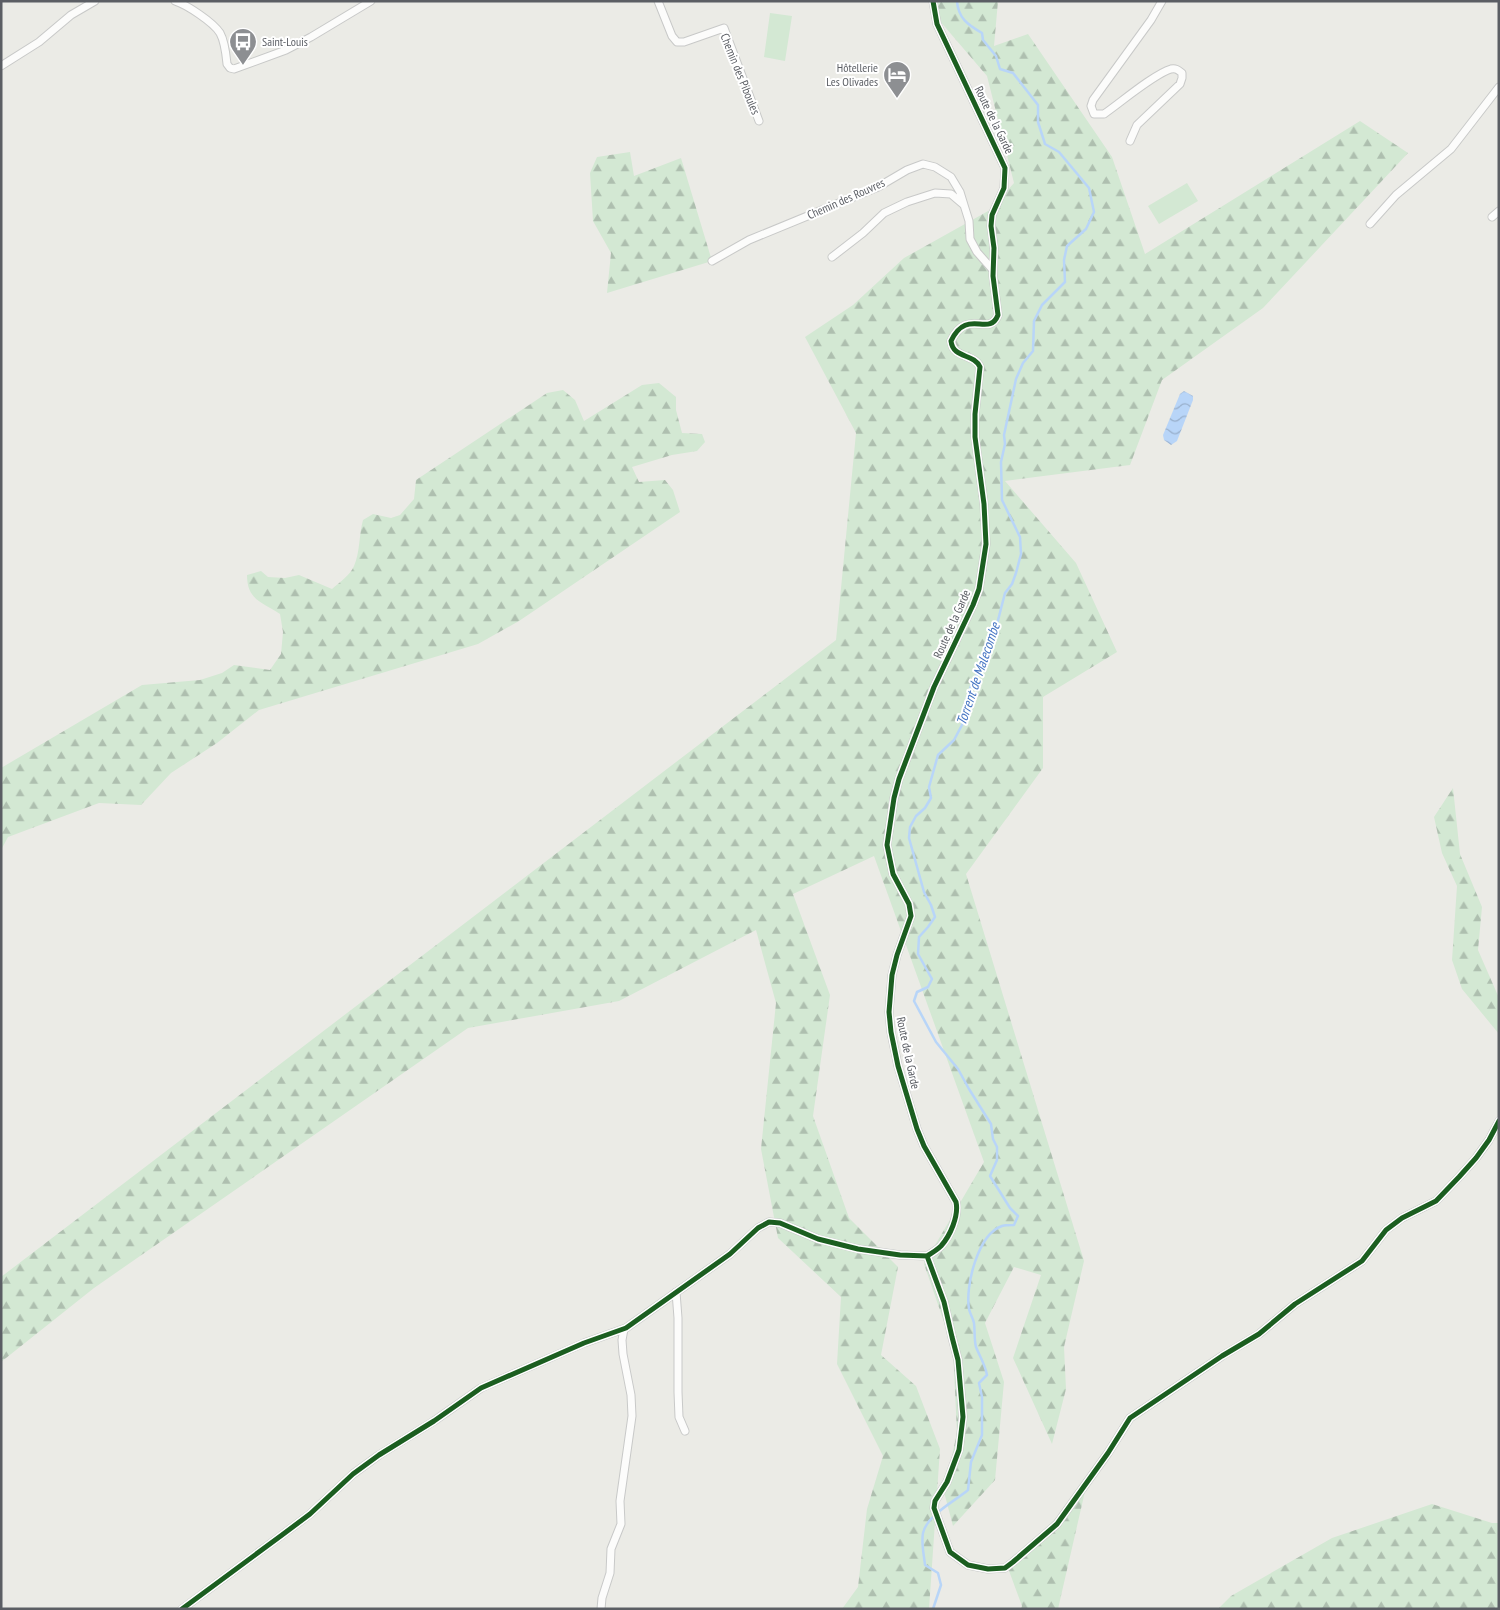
<svg xmlns="http://www.w3.org/2000/svg" width="1500" height="1610" font-family="'PT Sans Narrow',sans-serif">
	<style>
		.forest { fill: url(#forest-firs) }
		.green { fill: #d3e8d3 }
		.water { fill: url(#water-waves) }
		.lines { fill: none; stroke-linecap: round; stroke-linejoin: round }
		.stream { stroke: #b8d5f8; stroke-width: 2.5 }
		.street-casing { stroke: #c8c9c8; stroke-width: 9 }
		.street { stroke: #fcfcfb; stroke-width: 7 }
		.cycleway-casing { stroke: #fff; stroke-width: 8 }
		.cycleway { stroke: #1b5e20; stroke-width: 5 }
		.labels { text-anchor: middle; stroke-width: 4; stroke-linejoin: round; paint-order: stroke }
		.poi-label { font-size: 12px; fill: #5b5e64; stroke: #fff; text-anchor: start }
		.street-label { font-size: 12px; fill: #5b5e64; stroke: #fff }
		.water-label { font-size: 14px; font-style: italic; fill: #4474c3; stroke: #fff }
	</style>
	<defs>
		<pattern id="forest-firs" width="22" height="20" patternUnits="userSpaceOnUse" patternTransform="scale(1.25)"><rect width="22" height="20" fill="#d3e8d3"/><path d="M5 1l3.5 6h-7zM16 11l3.5 6h-7z" fill="#aebfaf"/></pattern>
		<pattern id="water-waves" width="16" height="10" patternUnits="userSpaceOnUse" patternTransform="scale(1.25)"><rect width="16" height="10" fill="#b8d5f8"/><path d="M0 5q4-4 8 0t8 0" fill="none" stroke="#99b0cc"/></pattern>
	</defs>
	<rect width="100%" height="100%" fill="#ebebe6"/>
	<path class="forest" d="M934 1H998L994 46 1028 34 1112 157 1145 254 1360 121 1408 153 1263 308 1162 380 1130 465 1005 481 1076 563 1117 652 1043 697V768L966 874 1084 1261 1064 1347 1066 1389 1052 1444 1013 1358 1041 1275 1014 1267 985 1323 1004 1382 995 1480 953 1526 944 1492 957 1433 953 1348 924 1264 984 1162 874 856 793 894 830 995 813 1116 849 1218 898 1267 881 1355 916 1386 940 1449 929 1609H842L858 1587 867 1509 883 1456 837 1364 841 1297 778 1238 761 1149 776 1003 756 930 619 1001 468 1028 94 1288 1 1362V1277L836 640 856 433 805 337 853 305 904 258 990 210 1014 183 987 76 933 13Z
		M630 152 634 176 681 158 712 261 607 293 611 253 593 221 590 173 597 157Z
		M659 383 676 397V410L682 433 702 434 705 442 697 451 672 455 632 467 639 482 665 480 673 490 680 512 519 621 478 644 259 710 217 743 171 773 141 805 99 803 8 837 1 850V768L142 685 200 680 222 673 234 665 270 670 281 654 283 632 280 614C262 602 247 600 247 575L261 571 268 577 285 578 299 575 332 589C339 583 351 574 354 566 360 553 359 534 363 520L373 514 391 518 400 515 414 499 416 480 547 393 563 390 575 400 584 421 642 385Z
		M1453 788 1460 854 1482 907 1478 950 1499 998V1034L1462 989 1452 960 1457 886 1442 853 1434 817Z
		M1086 1487 1058 1609H1021L1022 1606 1008 1568Z
		M1432 1504 1492 1523H1499V1609H1218L1231 1596 1332 1538Z"/>
	<path class="green" d="M770 13 792 16 785 61 764 57Z
		M1187 183 1198 201 1159 224 1148 206Z"/>
	<path class="water" d="M1184 391 1193 396V400L1177 441 1171 445 1164 440 1163 435 1180 394Z"/>
	<g class="lines">
		<path class="stream" d="M933 1609 941 1585 938 1573 925 1565C924 1555 921 1543 923 1533 927 1515 955 1501 968 1490L971 1462 982 1435V1397L979 1383 987 1375C985 1364 980 1357 976 1347 974 1339 975 1331 974 1323 973 1318 970 1314 969 1309 965 1286 978 1234 1002 1226 1005 1225 1010 1225 1014 1225L1018 1216 1010 1208 990 1176 997 1160V1147L993 1139 991 1124 969 1089 958 1069 936 1042 914 1001 917 992 928 987 932 979 918 954 919 937 928 927 935 917 931 905 924 892 909 838 910 827 916 816 925 808 931 798 929 787 938 755 954 740 962 725 963 710 972 683 984 663 987 648 995 632 1005 593 1012 584 1016 573 1021 554 1020 537 1002 500 1001 462 1005 444 1004 435 1016 379 1023 363 1033 351 1034 321 1042 305 1065 282 1064 260 1067 246 1086 229 1094 212 1089 188 1059 152 1045 144 1038 122V105L1013 73 1000 69 996 56 983 40 982 33C968 25 958 18 957 1"/>
		<defs>
			<path id="street" d="M175 1C187 5 213 22 220 33 225 42 226 54 227 64L230 68 234 69 286 50 311 37 371 1
				M658 1 672 36 677 42H684L724 28 759 121
				M1 66 39 42 71 15 95 1
				M1130 141 1137 125 1180 84 1182 78V73C1178 70 1176 68 1171 69 1154 74 1120 103 1104 114H1094L1091 106 1093 100 1151 20 1162 1
				M1492 217 1499 211
				M1370 224 1396 195 1451 149 1499 87
				M832 257 863 233 884 213 907 202 935 193 951 194 964 205 969 221 970 239 977 252 992 269
				M712 261 749 240 878 187 907 170 923 164 935 167 951 177 960 192 964 205
				M927 1256C932 1253 937 1250 941 1246 950 1236 959 1216 956 1202L924 1146 917 1129 898 1066 891 1032 889 1012 892 975 897 955 911 916 909 904 893 874 887 845 894 798 899 779 934 687 973 605 979 589 986 544 984 504 975 437V414L980 367C974 353 953 359 951 341 967 307 989 338 998 315L993 276 994 248 991 226 992 215 1004 188 1005 168 937 24 933 1
				M927 1256 944 1302 952 1337 958 1360 963 1417 959 1450 947 1482 935 1501 934 1508 950 1552 968 1565 988 1569 1005 1568 1013 1562 1057 1524 1108 1453 1130 1418 1222 1356 1259 1334 1295 1304 1362 1261 1386 1230 1402 1218 1436 1201 1459 1177 1476 1158 1489 1140 1499 1121
				M676 1292 678 1318V1392L679 1417 685 1431
				M182 1609 282 1535 310 1514 353 1474 379 1455 434 1421 481 1388 584 1343 626 1328 730 1254 758 1228 769 1222 780 1223 818 1239 858 1249 900 1255 927 1256
				M601 1609 602 1598 610 1573 611 1549 621 1524 620 1501 632 1416 631 1395 623 1354 622 1340 624 1329"/>
		</defs>
		<use href="#street" class="street-casing"/>
		<use href="#street" class="street"/>
		<defs>
			<path id="cycleway" d="M927 1256C932 1253 937 1250 941 1246 950 1236 959 1216 956 1202L924 1146 917 1129 898 1066 891 1032 889 1012 892 975 897 955 911 916 909 904 893 874 887 845 894 798 899 779 934 687 973 605 979 589 986 544 984 504 975 437V414L980 367C974 353 953 359 951 341 967 307 989 338 998 315L993 276 994 248 991 226 992 215 1004 188 1005 168 937 24 933 1
				M927 1256 944 1302 952 1337 958 1360 963 1417 959 1450 947 1482 935 1501 934 1508 950 1552 968 1565 988 1569 1005 1568 1013 1562 1057 1524 1108 1453 1130 1418 1222 1356 1259 1334 1295 1304 1362 1261 1386 1230 1402 1218 1436 1201 1459 1177 1476 1158 1489 1140 1499 1121
				M182 1609 282 1535 310 1514 353 1474 379 1455 434 1421 481 1388 584 1343 626 1328 730 1254 758 1228 769 1222 780 1223 818 1239 858 1249 900 1255 927 1256"/>
		</defs>
		<use href="#cycleway" class="cycleway-casing"/>
		<use href="#cycleway" class="cycleway"/>
	</g>
	<defs>
		<symbol id="bus-pin" viewBox="-11 -11 22 30"><path d="M0 17L-7.5 6A9.5 9.5 0 1 1 7.5 6Z" fill="#8d8f92" stroke="#fff"/><path d="M-5-6H5V4H4V6H2V4H-2V6H-4V4H-5ZM-3.5-4V0h7V-4ZM-3.5 1.2v1.5H-2V1.2ZM2 1.2v1.5H3.5V1.2Z" fill="#fff"/></symbol>
		<symbol id="hotel-pin" viewBox="-11 -11 22 30"><path d="M0 17L-7.5 6A9.5 9.5 0 1 1 7.5 6Z" fill="#8d8f92" stroke="#fff"/><path d="M-6-4.5h1.5V1H6V5H4.5V3h-9V5H-6ZM-4 0a1.8 1.8 0 1 1 3.6 0ZM.5 0V-2.5h3Q6-2.5 6 0Z" fill="#fff"/></symbol>
	</defs>
	<g fill-rule="evenodd">
		<use href="#bus-pin" x="227" y="26" width="32" height="43"/>
		<use href="#hotel-pin" x="881" y="59" width="32" height="43"/>
	</g>
	<g class="labels">
		<g class="poi-label">
			<text x="262" y="46">Saint-Louis</text>
			<text x="878" y="72" text-anchor="end">Hôtellerie<tspan x="878" dy="14">Les Olivades</tspan></text>
		</g>
		<g class="street-label">
			<text transform="translate(740 74) rotate(68)" y="4">Chemin des Piboules</text>
			<text transform="translate(994 120) rotate(64)" y="4">Route de la Garde</text>
			<text transform="translate(846 199) rotate(-24)" y="4">Chemin des Rouvres</text>
			<text transform="translate(952 624) rotate(-66)" y="4">Route de la Garde</text>
			<text transform="translate(908 1053) rotate(78)" y="4">Route de la Garde</text>
		</g>
		<g class="water-label">
			<text transform="translate(978 674) rotate(-71)" y="5">Torrent de Malecombe</text>
		</g>
	</g>
	<rect width="1500" height="1610" fill="none" stroke="#5b5e64" stroke-width="5"/>
</svg>
